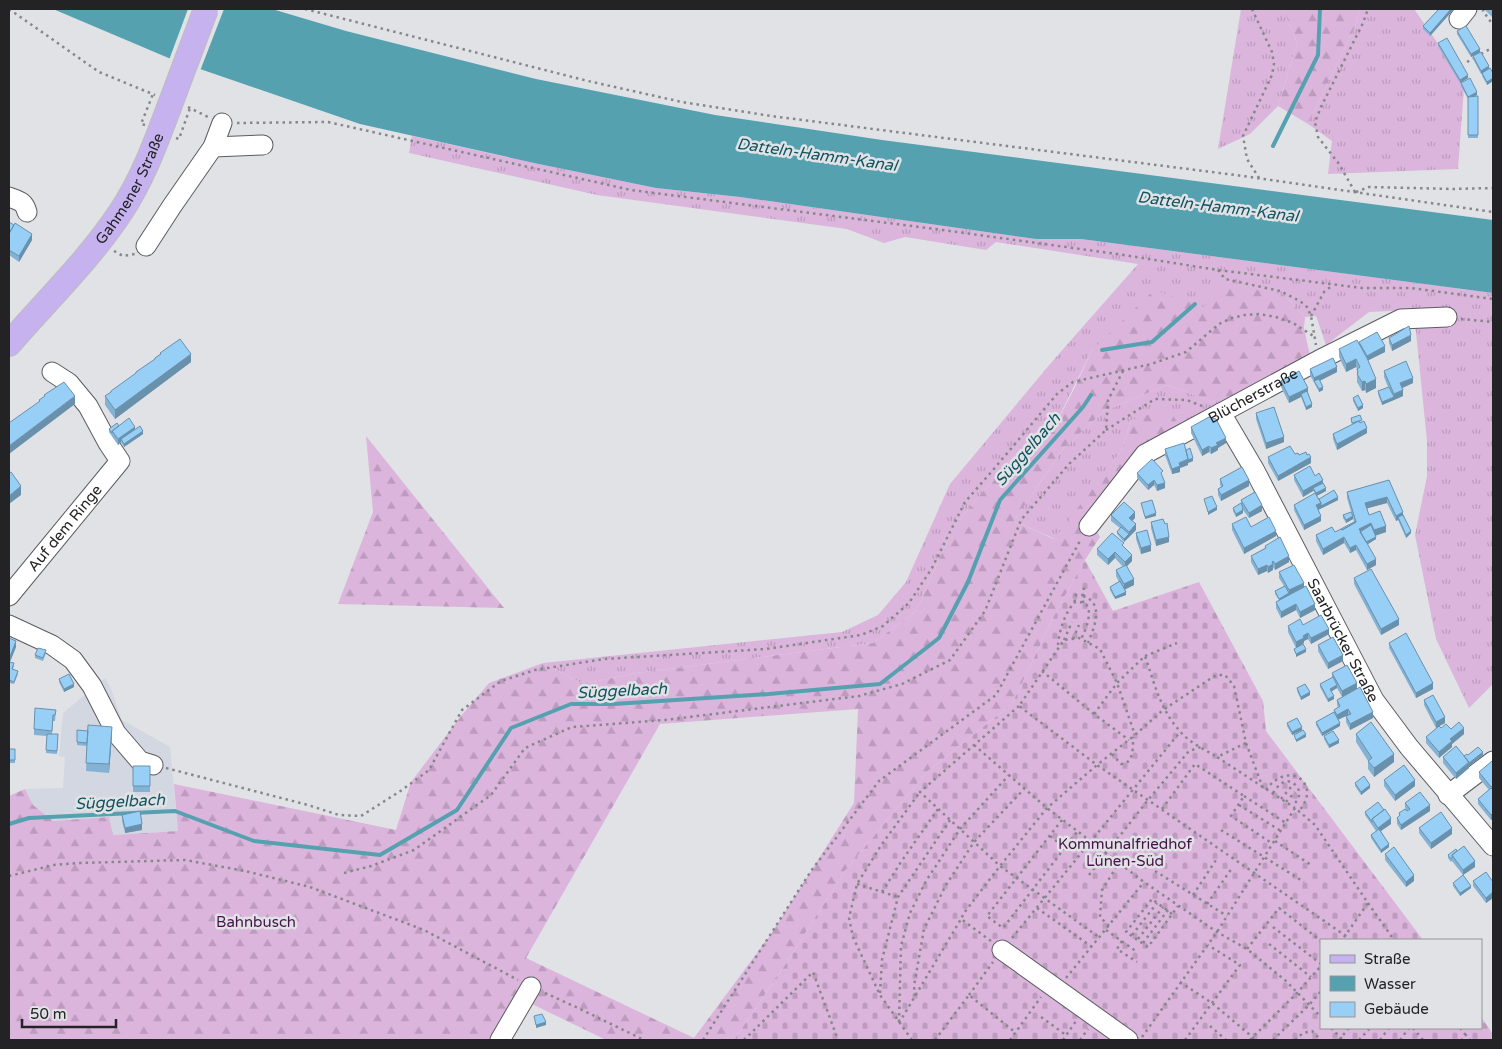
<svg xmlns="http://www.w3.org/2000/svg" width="1502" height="1049" font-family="'Varela Round',sans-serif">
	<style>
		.built { fill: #d2d7e2 }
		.grass { fill: url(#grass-tufts) }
		.forest { fill: url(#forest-firs); fill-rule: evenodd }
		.cemetery { fill: url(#cemetery-stones) }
		.water { fill: #55a1b0 }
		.pier { fill: #e0e2e6 }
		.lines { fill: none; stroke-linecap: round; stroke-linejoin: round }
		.stream { stroke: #55a1b0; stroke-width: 4 }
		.minor-casing { stroke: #5b5c60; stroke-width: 21 }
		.major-casing { stroke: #bdbdbe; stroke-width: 26 }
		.path { stroke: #86878a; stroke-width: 2.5; stroke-dasharray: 2.5 4; stroke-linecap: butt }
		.minor { stroke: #fff; stroke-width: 19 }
		.major { stroke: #c5b2ee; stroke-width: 24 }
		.major-bridge-casing { stroke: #bdbdbe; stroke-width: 26; stroke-linecap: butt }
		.major-bridge { stroke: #c5b2ee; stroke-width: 24 }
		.wall { fill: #83b2d4 }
		.shaded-wall { fill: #6a91ac }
		.building { fill: #98cff6; stroke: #6a91ac }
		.labels { text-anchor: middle; stroke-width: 5; stroke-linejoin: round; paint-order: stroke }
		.street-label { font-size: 15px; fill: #232325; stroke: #e0e2e6 }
		.park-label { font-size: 15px; fill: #461249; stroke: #e0e2e6 }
		.water-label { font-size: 16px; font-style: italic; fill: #11545e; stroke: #e0e2e6 }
	</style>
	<defs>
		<pattern id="grass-tufts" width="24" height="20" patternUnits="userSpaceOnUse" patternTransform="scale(1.25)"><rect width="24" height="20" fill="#dcb5dd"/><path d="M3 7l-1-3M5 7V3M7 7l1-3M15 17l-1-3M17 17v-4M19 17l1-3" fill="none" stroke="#bc9bbe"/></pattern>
		<pattern id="forest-firs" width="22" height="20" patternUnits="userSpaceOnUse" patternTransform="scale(1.25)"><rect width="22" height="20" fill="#dcb5dd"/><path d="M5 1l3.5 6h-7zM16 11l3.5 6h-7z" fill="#bc9bbe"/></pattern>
		<pattern id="cemetery-stones" width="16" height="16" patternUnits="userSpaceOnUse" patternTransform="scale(1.25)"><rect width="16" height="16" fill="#dcb5dd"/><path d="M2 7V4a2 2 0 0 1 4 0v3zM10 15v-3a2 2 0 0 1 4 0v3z" fill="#bc9bbe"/></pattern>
	</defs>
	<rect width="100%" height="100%" fill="#e0e2e6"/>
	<path class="built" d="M105 678 111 689 122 720 170 747 178 831 112 835 109 817 53 821 33 805 25 789 63 788 65 757 59 756 63 713Z"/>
	<path class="grass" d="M1241 9H1283L1297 43 1278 106 1250 134 1218 149Z
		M1360 9H1414L1442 49 1464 88 1458 169 1328 174 1332 141 1308 124 1355 27Z
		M412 136 534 163 656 188 740 197 1036 239H1081L1493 293V684L1469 708 1436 639 1415 535 1427 476V441L1416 332 1411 310 1369 312 1326 345 1316 316 1305 317 1284 295 1204 307 1092 350 1052 431 1014 455 954 526 916 611 873 643 637 673 583 684 543 663 842 632 878 615 906 582 950 484 1050 364 1138 264 996 242 986 250 905 237 884 243 847 229 597 195 409 153Z
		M1167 385 1219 404 1179 426 1131 420 1122 450 1055 539 1014 521 1063 449 1104 411Z"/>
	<path class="forest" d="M1283 9H1360L1355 27 1308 124 1278 106 1297 43Z
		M1225 284 1284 295 1305 317 1304 328 1310 356 1219 404 1167 385 1104 411 1063 449 1014 521 1054 539 1122 450 1131 420 1169 408 1179 426 1087 515 1100 537 1085 560 1056 612 1012 704 928 771 845 871 787 962 734 1040H606L532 1004 511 1040H9V796L25 789 33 805 53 821 109 817 113 835 178 831 174 784 396 830 411 782 461 716 489 683 543 663 583 684 637 673 873 643 916 611 954 526 1014 455 1052 431 1075 387 1092 350 1154 290 1204 307ZM858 709 854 803 771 934 694 1038 526 958 660 724Z
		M366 436 504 608 338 604 373 512Z"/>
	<path class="cemetery" d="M1085 560 1113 611 1199 582 1263 701 1266 731 1423 940H1321V1028H1481V1017L1493 1034V1040H734L787 962 845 871 928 771 1012 704 1056 612Z"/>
	<path class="water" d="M53 9H272L346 31 536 79 715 115 882 140 1493 220V293L1081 239H1036L740 197 656 188 534 163 360 124 171 59Z"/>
	<path class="pier" d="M188 9H224L200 71 169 60Z"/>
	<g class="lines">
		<path class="stream" d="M1273 146 1318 55 1320 9
			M1102 350 1152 342 1195 304
			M9 824 29 818 175 811 254 841 380 855 457 810 511 728 571 704H614L769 694 880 684 939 638 968 582 1000 500 1083 407 1091 395"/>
		<defs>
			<g id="minor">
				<path d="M1459 19 1467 9"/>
				<path d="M213 147 263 145"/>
				<path d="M9 197C19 201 24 201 27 212"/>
				<path d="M146 246 172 206 213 147 222 123"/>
				<path id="s1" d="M1221 413 1254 469 1374 700 1409 747 1493 846"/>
				<path id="s2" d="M1089 526 1145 454 1319 360 1401 319 1447 317"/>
				<path id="s3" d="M9 596 120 461 108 443 88 406 69 383 52 372"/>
				<path d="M9 625 52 645 73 660 92 686 116 733 140 761 153 765"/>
				<path d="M1448 795 1493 761"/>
				<path d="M1002 950 1128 1040"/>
				<path d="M500 1040 531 987"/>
			</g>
			<g id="major">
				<path id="s4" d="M9 344C46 301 88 261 120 213 141 182 155 145 168 110"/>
			</g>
		</defs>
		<use href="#minor" class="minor-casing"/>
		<use href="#major" class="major-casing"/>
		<path class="path" d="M9 9 99 72 155 95
			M305 9 588 81 682 102 771 116 1243 176 1493 212
			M1252 9 1272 52 1274 64 1272 75 1243 136 1247 159 1259 178
			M1484 9 1483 11 1493 25
			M1481 54 1490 49H1493
			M1467 62 1474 58
			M188 107 208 117
			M237 123 328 122 631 190 935 229 1117 254 1218 270 1362 288H1411L1493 299
			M145 125 141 124 153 94
			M176 138 179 139 190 108
			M1355 192 1339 164 1318 137 1315 122 1321 107 1363 23 1368 9
			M1356 192 1369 187 1453 189 1493 188
			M114 251 123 256 135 254
			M1218 270 1225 279 1280 291 1300 301 1307 307 1311 316 1316 345
			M1311 316 1324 292 1333 285
			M1461 319 1493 322
			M1106 430 1155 399 1187 400 1202 406
			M1083 596C1105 603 1094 628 1088 643
			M1075 602 1074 597 1076 595H1084
			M1083 603 1084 587
			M1073 639 1079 625
			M1064 640 1072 622
			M1058 645C1059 631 1065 612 1075 602 1098 599 1087 628 1081 639
			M1145 656 1177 643
			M1042 671 1094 714 1129 740
			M1019 706 920 792 1000 866 1100 938
			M1094 714 1117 683 1145 656C1154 682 1160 709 1179 730 1188 742 1204 749 1217 757
			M1246 743 1217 757 1295 808
			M974 745 1047 808 1144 882 1217 932 1247 949 1286 981 1321 1017
			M1112 754 1121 764C1134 764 1133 747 1133 737
			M166 768 308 805 339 815 361 816 402 790 429 770 462 710 501 681 535 670 604 659 766 649 861 635 883 626 909 603 932 568 965 502 993 470 1057 394 1073 382 1151 364 1186 352 1219 324 1232 318 1245 315 1259 314 1276 317 1293 323 1315 337
			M1263 788 1246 743 1234 686 1225 675H1217L1210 679 1163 710 1135 735 1097 765 1346 936 1349 940
			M1266 790C1288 759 1323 783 1299 811
			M1273 793C1276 789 1279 784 1284 782 1290 779 1299 786 1299 792 1300 797 1296 802 1293 806
			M1244 796 1286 823
			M1281 799 1291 787
			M1286 802 1295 792
			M1239 805 1281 831
			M1162 809 1195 764 1244 796 1231 816 1273 844
			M1062 820 987 916 1003 928 1077 832
			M1221 830 1304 882
			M1050 836 1065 848
			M1275 841 1311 865
			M1155 871 1227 916
			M344 873 371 866 414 850 491 795 525 748 572 727 665 720 859 696 902 684 950 660 985 611 1021 520 1069 464 1106 430 1108 400 1123 371
			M1089 875 1148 800 1189 751 1201 747
			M9 876 54 865 79 863 185 860 245 871 310 887 424 930 518 980
			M857 884 898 897
			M882 892 901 862 938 809
			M1193 895 1216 860
			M1368 903 1394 940
			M1207 904 1232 868
			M1037 908 1092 947
			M1172 914 1152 899 1126 932 1148 947 1178 906
			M1109 926 1100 917 1102 890 1119 863
			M1273 927 1321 964
			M1106 930 1137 952
			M1132 935 1157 903
			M1012 938 1180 732
			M1138 939 1163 907
			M991 941 961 919 964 913 1000 866 1047 808 1097 765 1019 706 1064 640 1079 638 1100 649 1117 683 1135 735
			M1122 941 1117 949 1137 962
			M1143 943 1168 910
			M1269 944 1311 977
			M1247 949 1279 908 1321 941
			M1066 978 1144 882
			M1180 982 1212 1003 1256 1040
			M545 993 578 1008 644 1040
			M880 993 882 960 898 897 950 820
			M969 995 993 962
			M915 996 914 986 924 929 946 885 974 842 1024 789
			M1041 1017 1066 1035
			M899 1022 901 946 910 913 926 881 960 829 1009 775
			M899 1023 961 919
			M1210 1026 1226 1040
			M1331 1028 1343 1040
			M1413 1028 1423 1040
			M1460 1028 1465 1034 1462 1040
			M1465 1034 1470 1040
			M1142 1037 1217 932 1295 808 1315 825 1368 903 1342 940
			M703 1040 811 871 879 781 996 695 1081 539
			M744 1040 813 972 838 1040
			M912 1040 880 995 853 937 849 918 857 884 882 844 920 792
			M935 1040 969 995 1016 1033
			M1010 1040 1041 997
			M1063 1040 1076 1021
			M1080 1040 1088 1029
			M1185 1040 1240 965 1208 945
			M1250 1040 1297 993 1321 966
			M1273 1040 1309 1005 1321 991
			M1295 1040 1303 1033 1312 1031 1321 1040
			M1339 1040 1349 1028
			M1359 1040 1370 1028
			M1380 1040 1389 1028
			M1400 1040 1409 1028"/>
		<use href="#minor" class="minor"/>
		<use href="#major" class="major"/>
		<defs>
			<path id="major-bridge" d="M168 110 206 9"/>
		</defs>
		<use href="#major-bridge" class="major-bridge-casing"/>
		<use href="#major-bridge" class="major-bridge"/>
	</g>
	<path class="wall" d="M1439 9H1454L1430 36 1423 29V26Z
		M1485 9H1493V18L1485 10Z
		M1457 31 1480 52 1471 57 1457 34Z
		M1438 43 1468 78 1460 83 1438 46Z
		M1473 56 1489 68 1493 81 1487 85 1482 76V73L1481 74 1473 59Z
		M1461 83 1477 95 1473 97 1478 96V138H1468V99L1461 86Z
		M9 222 32 240 19 262 9 255Z
		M1389 338 1411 341 1392 351 1389 343Z
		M1359 343 1385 352 1368 360 1376 388 1366 393 1365 390 1362 391 1357 382V369L1356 367 1346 372 1339 357V349Z
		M160 353 191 362 115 419 105 405V396L136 374V372L155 360V358L160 354Z
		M1310 369 1337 372 1320 381 1323 390 1319 392 1310 375Z
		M1384 371 1413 383 1402 388 1403 396 1382 405 1378 394V391L1388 387 1384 377Z
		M1281 381 1308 393 1312 407 1306 410 1301 397 1289 403 1281 387Z
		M1353 398 1363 408 1358 411 1353 401Z
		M1256 413 1284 442 1266 449 1256 419Z
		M1351 418 1362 422 1367 433 1337 450 1333 439V434L1352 425Z
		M119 426 135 430 143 434 124 447 121 442 118 445 109 432V429Z
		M1191 427 1226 443 1218 448V450L1211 454 1209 452 1202 456 1191 433Z
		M1165 449 1186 450 1193 461 1188 463V465L1180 468V472L1172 474 1165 455Z
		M1295 454 1299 455 1311 463 1278 481 1268 463V457Z
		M1137 473 1163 477 1165 488 1157 491 1154 485 1148 490 1137 478Z
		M1294 475 1315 476 1323 483 1326 491 1317 496 1319 499 1338 500 1318 510 1321 521 1304 530 1294 510V505L1315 493 1313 491 1303 497 1294 480Z
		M1220 479 1249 486 1221 501 1218 495V489L1221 487 1220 485Z
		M1389 480 1411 533 1406 538 1398 520 1396 521 1387 503 1367 508 1369 515 1386 532 1375 536 1376 539 1367 544 1376 565 1367 570 1356 550 1350 553 1344 543 1323 555 1316 541V535L1335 532 1354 522 1353 517V519L1346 523 1343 518V515H1352L1347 498V492Z
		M1241 500 1262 511 1249 518 1243 510V513L1236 517 1233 511V508L1241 503Z
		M1111 515 1135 518 1132 521 1136 530 1124 542 1117 534V532L1120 528 1111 521Z
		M1151 522 1169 542 1156 546 1151 528Z
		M1232 524 1251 527 1276 536 1244 554 1232 530Z
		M1136 533 1151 551 1141 554 1136 539Z
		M1265 546 1289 562 1275 570 1273 567V570L1268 573 1267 571 1258 575 1251 562V556L1265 548Z
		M1124 547 1132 561 1127 566 1134 585 1125 589 1126 595 1115 599 1110 590V587L1119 582 1116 576V570L1123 567 1115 558 1108 565 1097 555V549Z
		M1279 572 1304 587 1315 610 1300 618 1296 610 1281 618 1276 608V602L1279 600 1275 594V591L1284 586 1279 578Z
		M1354 578 1399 625 1381 635 1354 584Z
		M1303 625 1329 634 1311 644 1308 639 1304 641V643L1296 648 1288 632V626Z
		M9 638 16 647 10 662 14 666 13 669 18 674 14 684 9 683Z
		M1389 643 1433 689 1416 698 1389 648Z
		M1318 645 1343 661 1328 669 1318 651Z
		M46 653 43 661 35 658V655Z
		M1332 673 1357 683 1342 697 1337 688 1331 692 1334 699 1328 702 1320 687V684L1332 678Z
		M59 679 74 687 64 692 59 682Z
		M1297 688 1310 695 1301 700 1297 691Z
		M1337 700 1373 718 1350 730 1346 722V716L1348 715 1338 720 1340 726 1322 736 1316 725V722L1334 712V710L1338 707 1337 705Z
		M1424 700 1445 723 1439 726 1441 728 1451 729 1464 734 1452 744V747L1439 758 1426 743V737L1438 727 1436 728 1424 705Z
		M56 710 55 721H53L52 734H58L57 754 46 753 47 736 34 735V729Z
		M1287 723 1302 730 1292 735 1287 726Z
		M77 730 112 735 109 773 86 771 87 746 77 745Z
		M1356 734 1394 762 1374 777 1368 769V761L1356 742Z
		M1324 736 1339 743 1329 748 1324 739Z
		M9 749H15V763H9Z
		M1468 755H1483L1469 766V768L1456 779 1443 763V757Z
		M1493 763V819L1491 820 1478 804V799L1489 790 1479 778V772Z
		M133 766H150V792H133Z
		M1384 780 1415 786 1395 801 1384 786Z
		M1355 783 1370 788 1361 795 1355 786Z
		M1405 803 1430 811 1401 830 1397 824V818L1399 816V813L1407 811 1405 808Z
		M1365 812 1391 824 1381 831 1389 847 1381 853 1371 838V835L1376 831 1365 815Z
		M122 815 142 830 125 833 122 821Z
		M1419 828 1452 834 1431 849 1419 833Z
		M1457 851 1475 867 1463 875 1452 861 1451 862 1448 858V855Z
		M1385 854 1414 881 1406 887 1385 860Z
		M1473 881 1493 882V898L1486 903 1473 886Z
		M1453 883 1471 888 1460 896 1453 886Z"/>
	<path class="shaded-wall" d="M1451 9H1454L1430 36V33Z
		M1480 49V52L1471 57V54Z
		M1489 66V69L1481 74V71Z
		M1468 75V78L1460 83V80Z
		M1493 78V81L1487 85V82Z
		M1477 92V95L1468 99V97Z
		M32 234V240L19 262V256Z
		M1411 335V341L1392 351V345Z
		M1385 346V352L1367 361V356Z
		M191 354V362L115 419V410Z
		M1356 359V367L1346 372V364Z
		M1337 367V372L1315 383 1314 381V383V378Z
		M1413 378V383L1400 389V383Z
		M1376 379V388L1366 393V384Z
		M1365 381V390L1362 391V382Z
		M1323 387V390L1319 392V389Z
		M1308 388V393L1301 394V397L1289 403V397Z
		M1403 390V396L1394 400V394Z
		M75 396V404L9 454V446Z
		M1394 397V400L1382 405V402Z
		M1312 404V407L1306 410V407Z
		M1363 405V408L1358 411V408Z
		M135 427V433L121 439V442L118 445V439Z
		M1367 428V433L1337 450V444Z
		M143 431V434L124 447V444Z
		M1284 437V442L1266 449V443Z
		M1226 438V443L1218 448V450L1211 454V448L1216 443Z
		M1209 446V452L1202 456V450Z
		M1311 457V463L1278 481V476Z
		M1193 458V461L1188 463V465L1180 468V472L1172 474V469L1179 463Z
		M1154 480V485L1148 490V485Z
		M1249 480V486L1221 501V495Z
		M1323 480V486L1313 488V491L1303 497V491Z
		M1165 483V488L1157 491V485Z
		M21 486V495L9 504V496Z
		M1326 488V491L1316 496V493Z
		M1338 497V500L1316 511V505L1321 503Z
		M1387 497V503L1365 509V503Z
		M1262 505V511L1249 518V513Z
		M1217 507V510L1208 515V512Z
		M1243 508V513L1236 517V514Z
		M1135 512V518L1129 524V518Z
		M1403 512V517H1398V520L1396 521V516Z
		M1156 513V516L1145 519V517Z
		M1321 516V521L1304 530V525Z
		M1353 516V519L1346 523V520Z
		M1371 523V528L1359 532V529Z
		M1136 524V530L1124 542V539L1129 534V532Z
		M1386 526V532L1374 536V530Z
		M1276 531V536L1244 554V548Z
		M1411 531V533L1406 538V535Z
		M1169 537V542L1156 546V540Z
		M1344 537V543L1323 555V549Z
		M1376 537V539L1365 546V543Z
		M1151 545V551L1141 554V548Z
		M1356 545V550L1350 553V548Z
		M1115 552V558L1108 565V559Z
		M1132 555V561L1125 568V562Z
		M1289 556V562L1275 570V564Z
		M1376 559V565L1367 570V564Z
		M1273 561V570L1268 573V567Z
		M1267 565V571L1258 575V569Z
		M1134 579V585L1124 590V584Z
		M1304 583V588L1289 596V590Z
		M1126 592V595L1115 599V597Z
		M1289 593V596L1279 601V599Z
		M1296 604V610L1281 618V612Z
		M1315 604V610L1300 618V612Z
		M1399 619V625L1381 635V629Z
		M1329 629V634L1311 644V638Z
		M1308 633V639L1304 641V643L1296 648V642L1303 636Z
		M16 641V647L9 664V659Z
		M1306 649V652L1296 657V654Z
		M1343 655V661L1328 669V663Z
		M1357 683V689L1342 697V691Z
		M1433 683V689L1416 698V693Z
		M74 684V687L64 692V689Z
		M1337 685V688L1330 692V689Z
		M1310 692V695L1301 700V697Z
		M1334 696V699L1328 702V699Z
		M1348 709V715L1337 720V715Z
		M1373 712V718L1350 730V724Z
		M1445 717V723L1436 728V722Z
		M1340 723V726L1322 736V733Z
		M112 727V735L109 773V764Z
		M1302 727V730L1292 735V732Z
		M1464 728V734L1452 744V747L1439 758V752L1450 739Z
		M1306 734V737L1296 742V740Z
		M1339 740V743L1329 748V745Z
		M1483 752V755L1469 766V768L1456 779V773Z
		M1394 754V762L1374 777V768Z
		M1415 780V786L1395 801V795Z
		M1370 785V788L1361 795V792Z
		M1430 805V811L1401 830V825Z
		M1493 813V819L1491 820V815Z
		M1391 818V824L1378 833V828Z
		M142 824V830L125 833V828Z
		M1452 828V834L1431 849V843Z
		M1389 844V847L1381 853V850Z
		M1475 861V867L1463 875V870Z
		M1414 875V881L1406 887V882Z
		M1471 886V888L1460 896V893Z
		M1493 892V898L1486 903V898Z
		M546 1022V1025L536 1028V1025Z"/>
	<path class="building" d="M1439 9H1451L1430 33 1423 26Z
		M1466 26 1480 49 1471 54 1457 31Z
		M1447 38 1468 75 1460 80 1438 43Z
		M1481 52 1489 66 1481 71 1473 56Z
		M1490 68 1493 73V78L1487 82 1482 73Z
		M1470 78 1477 92 1468 97 1478 96V135H1468V97L1461 83Z
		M9 222 14 225 9 233Z
		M15 223 32 234 19 256 9 250V234Z
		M1409 326 1411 335 1392 345 1389 338Z
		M1377 332 1385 346 1367 356 1359 342Z
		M180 339 191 354 115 410 105 396 111 392V391L136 373V372L155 359V358L161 354 160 353Z
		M1357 340 1367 358 1376 379 1366 384 1365 381 1362 382 1357 374 1358 373 1357 369 1360 367 1356 359 1346 364 1339 349Z
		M1333 358 1337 367 1314 378 1310 369Z
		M1406 361 1413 378 1400 383 1403 390 1394 394 1384 371Z
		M1299 371 1308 388 1289 397 1281 381Z
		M1319 379 1323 387 1319 389 1314 381Z
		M64 382 75 396 9 446V423L40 401 39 400 45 396 44 395Z
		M1389 387 1394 397 1382 402 1378 391Z
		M1307 391 1312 404 1306 407 1301 394Z
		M1358 395 1363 405 1358 408 1353 398Z
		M1274 407 1284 437 1266 443 1256 413Z
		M1360 415 1362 420 1352 423 1351 418Z
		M1209 417 1216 419 1226 438 1216 443 1218 445 1211 448 1209 446 1202 450 1191 427Z
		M129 418 135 427 118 439 112 431Z
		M1359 421 1360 423 1364 421 1367 428 1337 444 1333 434Z
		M117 423 119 426 112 431V433L109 429Z
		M140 426 143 431 124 444 121 439Z
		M1184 443 1188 459 1179 463 1180 466 1172 469 1165 449Z
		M1290 446 1295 454 1298 453 1299 455 1306 452 1307 455 1309 454 1311 457 1278 476 1268 457Z
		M1190 448 1193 458 1188 460V459L1186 450Z
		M1152 459 1163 471 1161 473 1165 483 1157 485 1154 480 1148 485 1137 473Z
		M1310 466 1315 476 1319 473 1323 480 1303 491 1294 475Z
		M1242 467 1249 480 1221 495 1218 489 1223 486 1220 479Z
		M11 472 21 486 9 496V473Z
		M1389 480 1403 512 1396 516 1387 497 1365 503 1369 515 1380 511 1386 526 1374 530 1371 523 1359 529 1376 559 1367 564 1356 545 1350 548 1344 537 1323 549 1316 535 1332 527 1335 532 1341 529 1342 530 1356 522 1347 492Z
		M1323 483 1326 488 1316 493 1313 488Z
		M1334 490 1338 497 1321 506V503L1319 499Z
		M1255 492 1262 505 1249 513 1241 500Z
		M1315 493 1321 503 1316 505 1321 516 1304 525 1294 505Z
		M1212 496 1217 507 1208 512 1204 499Z
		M1152 500 1156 513 1145 517 1141 503Z
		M1124 502 1135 512 1129 518 1136 524 1129 532 1111 515Z
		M1241 503 1243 508 1242 509 1243 510 1236 514 1233 508Z
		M1351 512 1353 516 1346 520 1343 515Z
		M1403 515 1411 531 1406 535 1398 517Z
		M1246 517 1251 527 1269 517 1276 531 1244 548 1232 524Z
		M1163 519 1165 524 1167 523 1169 537 1156 540 1151 522Z
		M1356 521V522L1342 530 1341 529Z
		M1371 525 1376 537 1366 542 1360 532Z
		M1121 527 1129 534 1124 539 1117 532Z
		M1147 530 1151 545 1141 548 1136 533Z
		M1112 533 1124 543 1122 545 1132 555 1125 562 1115 552 1108 559 1097 549Z
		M1280 537 1289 556 1275 564 1273 561 1272 562 1273 564 1268 567 1267 565 1258 569 1251 556 1266 548 1265 546Z
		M1126 565 1134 579 1124 584 1116 570Z
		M1294 565 1304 583 1289 590 1279 572Z
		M1371 569 1399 619 1381 629 1354 578Z
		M1120 581 1126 592 1115 597 1110 587Z
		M1285 586 1289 593 1279 599 1275 591Z
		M1306 586 1315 604 1300 612 1296 604 1281 612 1276 602Z
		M1321 615 1329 629 1311 638 1308 633 1303 636 1304 638 1296 642 1288 626 1300 619 1303 625Z
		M1406 633 1433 683 1416 693 1389 643Z
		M1333 637 1343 655 1328 663 1318 645Z
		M9 638 16 641 9 659Z
		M1303 644 1306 649 1296 654 1294 649Z
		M38 648 46 650 43 658 35 655Z
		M9 662 14 663 12 669 18 671 14 682 9 680Z
		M1347 665 1357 683 1342 691 1332 673Z
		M69 674 74 684 64 689 59 679Z
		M1333 677 1337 685 1330 689 1334 696 1328 699 1320 684Z
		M1305 684 1310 692 1301 697 1297 688Z
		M1360 687 1373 712 1350 724 1346 716 1351 714 1348 709 1337 715 1334 710 1340 706 1337 700Z
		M1433 695 1445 717 1436 722 1424 700Z
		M35 708 56 710 55 715H53L52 731 34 729Z
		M1334 712 1340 723 1322 733 1316 722Z
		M1297 718 1302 727 1292 732 1287 723Z
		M1371 722 1394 754 1374 768 1368 761 1372 758 1356 734Z
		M1459 722 1464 728 1450 739 1452 741 1439 752 1426 737 1439 726 1441 728 1446 724 1451 729Z
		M88 725 112 727 109 764 86 763Z
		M77 730 88 731 87 743 77 742Z
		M1303 730 1306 734 1296 740 1294 735Z
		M1333 731 1339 740 1329 745 1324 736Z
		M47 734H58L57 751 46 750Z
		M1456 746 1469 762 1456 773 1443 757Z
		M1478 747 1483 752 1469 763 1464 756 1467 754 1468 755Z
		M9 749H15V760H9Z
		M1492 761 1493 763V785L1491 787 1479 772Z
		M1404 765 1415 780 1395 795 1384 780Z
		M133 766H150V786H133Z
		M1364 776 1370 785 1361 792 1355 783Z
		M1491 788 1493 790V813L1491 815 1478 799Z
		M1420 792 1430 805 1401 825 1397 818 1400 815 1399 813 1405 809 1407 811 1410 809 1405 803Z
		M1378 802 1384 810 1372 819V822L1365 812Z
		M1385 809 1391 818 1378 828 1372 819Z
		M140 811 142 824 125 828 122 815Z
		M1441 812 1452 828 1431 843 1419 828Z
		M1379 829 1389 844 1381 850 1371 835Z
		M1464 846 1475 861 1463 870 1452 855Z
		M1394 847 1414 875 1406 882 1385 854Z
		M1456 849 1457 851 1452 855V858L1451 859 1448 855Z
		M1486 872 1493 882V892L1486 898 1473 881Z
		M1463 875 1471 886 1460 893 1453 883Z
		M542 1014 546 1022 536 1025 534 1016Z"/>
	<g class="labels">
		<g class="street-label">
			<text dy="5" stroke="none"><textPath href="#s4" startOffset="198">Gahmener Straße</textPath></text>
			<text dy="5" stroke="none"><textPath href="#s2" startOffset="214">Blücherstraße</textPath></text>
			<text dy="5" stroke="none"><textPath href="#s3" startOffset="88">Auf dem Ringe</textPath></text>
			<text dy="5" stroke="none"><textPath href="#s1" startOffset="258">Saarbrücker Straße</textPath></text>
		</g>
		<g class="park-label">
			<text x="1125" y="849">Kommunalfriedhof<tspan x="1125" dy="17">Lünen-Süd</tspan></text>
			<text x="256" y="927">Bahnbusch</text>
		</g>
		<g class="water-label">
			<text transform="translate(817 154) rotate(8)" y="6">Datteln-Hamm-Kanal</text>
			<text transform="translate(1218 206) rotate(7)" y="6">Datteln-Hamm-Kanal</text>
			<text transform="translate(1027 449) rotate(-49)" y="6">Süggelbach</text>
			<text transform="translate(622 690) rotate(-3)" y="6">Süggelbach</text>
			<text transform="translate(120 801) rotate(-3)" y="6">Süggelbach</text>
		</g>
	</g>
	<rect width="1502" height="1049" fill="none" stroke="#232325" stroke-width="20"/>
	<rect x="1320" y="939" width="162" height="90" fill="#e0e2e6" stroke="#949699"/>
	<rect x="1330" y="955" width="25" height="8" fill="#c5b2ee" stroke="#949699"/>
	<text x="1364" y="964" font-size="15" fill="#232325">Straße</text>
	<rect x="1330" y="976" width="25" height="15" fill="#55a1b0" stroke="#949699"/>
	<text x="1364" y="989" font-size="15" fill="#232325">Wasser</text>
	<rect x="1330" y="1002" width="25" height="15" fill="#98cff6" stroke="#949699"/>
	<text x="1364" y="1014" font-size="15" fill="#232325">Gebäude</text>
	<path d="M22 1019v8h94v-8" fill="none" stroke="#232325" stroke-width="2.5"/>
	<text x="30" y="1019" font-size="15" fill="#232325" stroke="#e0e2e6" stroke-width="4" paint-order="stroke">50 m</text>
</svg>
